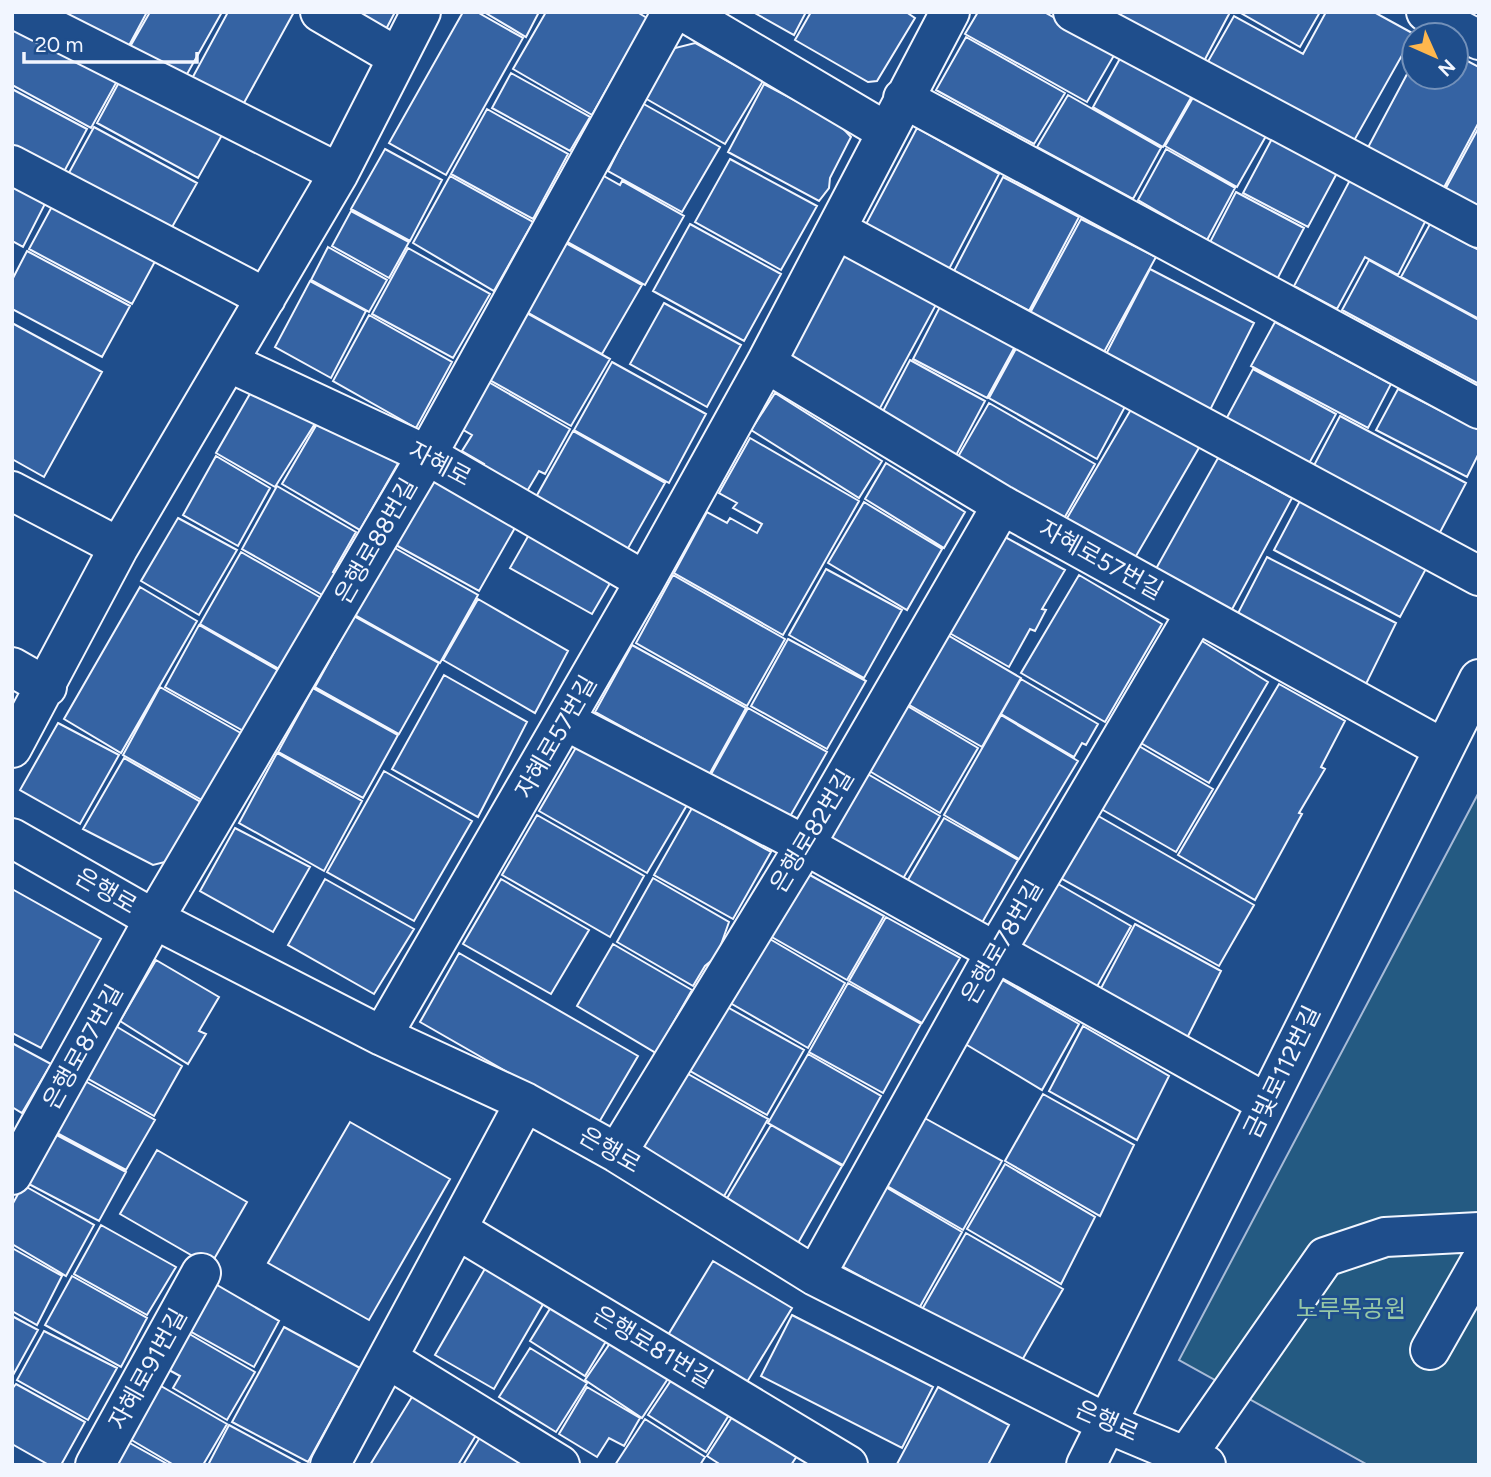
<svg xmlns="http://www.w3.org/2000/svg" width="1491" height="1477" font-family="Figtree,'Noto Sans KR',sans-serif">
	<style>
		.green { fill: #245a82; stroke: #a8bbd7; stroke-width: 2 }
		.building { fill: #3563a3; stroke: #f2f6ff; stroke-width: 2 }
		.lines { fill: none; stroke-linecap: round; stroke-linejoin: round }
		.minor-casing { stroke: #f2f6ff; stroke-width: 42 }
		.minor { stroke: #1f4e8c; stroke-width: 38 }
		.labels { text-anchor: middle; stroke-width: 5; stroke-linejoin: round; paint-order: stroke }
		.street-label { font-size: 24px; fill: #f2f6ff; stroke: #1f4e8c }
		.park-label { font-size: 24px; fill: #97c8a6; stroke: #1f4e8c }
	</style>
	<rect width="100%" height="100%" fill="#1f4e8c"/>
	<path class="green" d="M1479 792V1465H1368L1179 1360Z"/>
	<path class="building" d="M49 12H147L125 53Z
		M150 12H222L182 83 127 52Z
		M228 12H294L239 112 189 84Z
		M347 12H395L384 33Z
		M463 12H477L523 38 446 175 389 143Z
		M484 12H539L526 37Z
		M546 12H637L647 18 592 115 513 69Z
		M753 12H806L794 35Z
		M811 12H906L915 18 877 81 868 82 795 40Z
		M978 12H1044L1116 52 1087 102 965 34Z
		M1115 12H1226L1229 14 1203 63Z
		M1239 12H1320L1300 47Z
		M1326 12H1374L1414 34 1351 146 1206 65 1234 16 1303 54Z
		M12 16 121 74 91 128 12 85Z
		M966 37 1065 93 1034 144 936 90Z
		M695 43 763 81 725 144 643 97 671 49Z
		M1122 55 1192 96 1163 147 1093 107Z
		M1456 55 1479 67V122L1441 193 1365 153 1414 61V77H1456Z
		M124 73 226 128 198 178 97 123Z
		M511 73 590 117 570 151 492 108Z
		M764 84 838 123 851 137 830 178 829 188 819 201 728 152Z
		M12 89 87 129 59 181 12 156Z
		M1195 94 1266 136 1237 187 1165 146Z
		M1068 95 1161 148 1133 199 1037 147Z
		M642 103 720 147 682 212 608 171Z
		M487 109 568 154 533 219 451 174Z
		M94 127 197 183 167 236 65 180Z
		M1479 127V217L1441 197Z
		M917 128 999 174 948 271 865 226Z
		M1274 135 1337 173 1308 227 1243 193Z
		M385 149 442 180 410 241 351 209Z
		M1166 149 1235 188 1207 240 1138 200Z
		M730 159 817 206 781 270 695 222Z
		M12 174 50 194 23 247 12 241Z
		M602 175 620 185 622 181 684 216 645 285 564 240Z
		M450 176 533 222 494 291 413 243Z
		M1003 177 1079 217 1029 311 954 271Z
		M1350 180 1426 220 1398 275 1365 257 1337 309 1294 286Z
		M1236 192 1304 228 1274 285 1208 246Z
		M56 199 159 254 132 304 29 249Z
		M351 211 409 242 389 278 332 246Z
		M1081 219 1156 257 1104 352 1030 313Z
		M690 224 781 274 744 341 653 291Z
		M1430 224 1479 250V319L1401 277Z
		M564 242 642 285 602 354 525 311Z
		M328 247 387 280 369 312 311 280Z
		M408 248 490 294 453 358 372 314Z
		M847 250 938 301 879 410 789 359Z
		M27 251 130 306 102 357 12 309V280Z
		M1369 260 1479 320V384L1342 310Z
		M1150 269 1254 323 1209 412 1104 358Z
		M310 281 366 311 331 378 275 347Z
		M943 301 1018 341 987 398 913 359Z
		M664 303 741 345 707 407 630 364Z
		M525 312 610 359 571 426 488 379Z
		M369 315 452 362 416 428 333 381Z
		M1275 322 1391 384 1368 428 1251 366Z
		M12 323 102 372 44 477 12 459Z
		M1019 343 1127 403 1097 459 989 398Z
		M910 360 985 401 954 459 881 415Z
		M612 362 706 414 669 483 574 430Z
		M1253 369 1336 414 1306 469 1224 423Z
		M259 378 321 414 275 487 216 453Z
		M485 380 570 429 545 474 539 471 526 493 482 468 484 464 462 451 472 435 460 428Z
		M1398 389 1479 430V453L1467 477 1376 430Z
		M775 393 882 461 859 498 751 430Z
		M989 403 1095 464 1062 522 955 462Z
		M1133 406 1200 446 1132 563 1063 525Z
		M1340 416 1466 483 1437 538 1311 471Z
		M321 417 400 460 360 530 282 484Z
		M573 431 665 483 627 550 536 497Z
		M750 438 859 501 783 635 674 573 707 512 727 523 730 518 757 533 762 524 733 508 737 503 719 493Z
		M216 456 270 488 238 546 183 515Z
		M1218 458 1292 498 1229 615 1153 574Z
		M886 463 965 512 944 548 865 499Z
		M432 477 516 526 479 591 394 544Z
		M277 486 356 532 333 572 337 574 324 596 242 549Z
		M1301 499 1428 565 1400 617 1274 550Z
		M864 502 942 549 907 610 828 563Z
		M178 518 237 550 199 615 141 581Z
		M531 531 613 578 592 614 510 568Z
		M996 532 1065 570 1042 609 1046 610 1035 631 1030 629 1009 667 939 627Z
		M393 547 478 595 440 663 355 615Z
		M241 552 323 599 281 670 200 624Z
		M1267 557 1396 623 1365 686 1235 619Z
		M826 569 902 610 864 678 789 635Z
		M673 575 785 639 747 706 636 643Z
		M1079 575 1162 624 1105 722 1021 673Z
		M140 587 197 621 121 753 64 719Z
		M478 599 568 651 535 713 443 660Z
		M354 616 439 663 399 734 315 687Z
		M199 625 281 672 247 733 165 687Z
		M939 630 1021 678 982 747 899 699Z
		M1194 636 1268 682 1209 783 1134 739Z
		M788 639 866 681 827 749 751 706Z
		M632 645 746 708 709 775 595 712Z
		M444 675 527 722 478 817 392 769Z
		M1021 679 1098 724 1086 745 1082 743 1074 757 1001 714Z
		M1279 684 1345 721 1321 767 1325 769 1299 813 1302 814 1255 900 1178 855Z
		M160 687 246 736 207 803 123 755Z
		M313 688 398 735 363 798 278 752Z
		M899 701 978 748 940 813 861 766Z
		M748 708 827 752 788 820 710 776Z
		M1001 715 1078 761 1019 859 944 815Z
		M58 723 119 755 80 824 20 790Z
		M1132 742 1213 789 1176 852 1096 806Z
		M578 744 687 805 647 873 539 811Z
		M277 753 362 801 324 871 239 823Z
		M124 758 204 804 173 860 153 865 83 829Z
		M859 769 940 816 901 882 819 837Z
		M384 771 472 821 414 921 327 872Z
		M692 808 771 852 733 919 654 875Z
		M1093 813 1254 905 1219 966 1057 876Z
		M537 815 644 876 610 937 502 875Z
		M944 818 1018 860 979 928 905 885Z
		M235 828 310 867 273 932 200 891Z
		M799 869 884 916 847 980 763 932Z
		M653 878 729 922 717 956 705 966 693 986 617 942Z
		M325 879 414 929 374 994 288 945Z
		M501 879 589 930 551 994 463 944Z
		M1053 881 1131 926 1095 990 1017 946Z
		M12 889 101 939 41 1048 12 1033Z
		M886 917 960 958 922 1023 849 981Z
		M1135 924 1221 971 1185 1042 1099 992Z
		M763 935 845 983 808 1048 725 1000Z
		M613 944 692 990 656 1053 577 1006Z
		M459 953 638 1056 598 1124 420 1022Z
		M156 960 219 997 199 1031 206 1034 188 1064 120 1021Z
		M999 978 1079 1024 1042 1090 962 1042Z
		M848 983 921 1024 883 1093 809 1052Z
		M720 1003 804 1050 767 1115 685 1068Z
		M114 1025 182 1066 154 1116 85 1077Z
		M1083 1026 1169 1076 1137 1140 1049 1091Z
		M12 1043 51 1064 22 1113 12 1107Z
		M808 1054 881 1096 843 1165 768 1123Z
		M681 1070 768 1119 723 1198 636 1148Z
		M85 1081 155 1120 126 1170 55 1132Z
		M1043 1094 1134 1145 1100 1216 1005 1161Z
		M921 1116 1002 1161 963 1230 882 1183Z
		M350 1122 450 1179 369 1320 268 1263Z
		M771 1125 842 1166 798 1243 726 1200Z
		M53 1133 126 1172 99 1221 25 1182Z
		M157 1150 247 1202 210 1266 120 1214Z
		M1005 1164 1095 1217 1061 1284 967 1229Z
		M23 1185 94 1225 66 1276 12 1244V1205Z
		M882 1185 962 1232 917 1312 897 1296 836 1263Z
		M101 1225 176 1267 147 1315 74 1274Z
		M966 1233 1063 1289 1017 1369 920 1313Z
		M12 1248 62 1276 37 1325 12 1311Z
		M490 1260 549 1294 494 1389 435 1355Z
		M713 1261 792 1308 747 1382 668 1335Z
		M72 1276 147 1318 121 1367 45 1325Z
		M205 1278 279 1321 254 1367 179 1325Z
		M556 1299 611 1333 585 1376 530 1341Z
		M792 1315 933 1387 902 1448 761 1376Z
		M12 1316 38 1330 12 1377Z
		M284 1327 360 1368 308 1462 232 1422Z
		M179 1328 255 1372 227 1420 173 1388 180 1376 158 1364Z
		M44 1331 117 1368 88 1420 17 1380Z
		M615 1336 671 1374 642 1418 585 1380Z
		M530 1348 587 1383 556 1432 499 1397Z
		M676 1373 729 1415 706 1452 648 1415Z
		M154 1382 227 1424 203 1465H174L123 1435Z
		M16 1384 85 1422 61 1465H49L12 1444V1389Z
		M420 1384 484 1422 458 1465H370Z
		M587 1387 640 1418 624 1446 609 1438 597 1457 559 1434Z
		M938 1387 1009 1425 988 1465 897 1464Z
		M736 1411 799 1453 791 1465H721L707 1456Z
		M645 1419 705 1457 700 1465H615Z
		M229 1425 303 1465H208Z
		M487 1426 542 1465H463Z
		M119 1437 169 1465H103Z"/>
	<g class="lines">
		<defs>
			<path id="minor" d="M20 12 339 173
				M320 12 397 57
				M684 12 887 132
				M1073 12 1479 228
				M1426 12 1479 40
				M903 98 1479 409
				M12 165 266 298
				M837 230 1479 576
				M228 362 427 455 645 581
				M766 363 1002 505 1442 748
				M12 491 119 547
				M12 667 47 687
				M566 721 805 845 1266 1103
				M12 748 119 547 339 173 421 12
				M12 838 154 919 382 1036 525 1102 617 1153 815 1276 1108 1424 1206 1465
				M382 1036 645 581 766 363 950 12
				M617 1153 805 845 1002 505
				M12 1175 154 919 427 455 672 12
				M458 1230 848 1465
				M815 1276 996 951 1196 612
				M1430 1350 1479 1264
				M388 1359 560 1465
				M1187 1455 1325 1257 1385 1237 1479 1232
				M95 1465 201 1273
				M330 1465 525 1102
				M1086 1465 1479 679"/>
		</defs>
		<use href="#minor" class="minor-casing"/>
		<use href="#minor" class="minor"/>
	</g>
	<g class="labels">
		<g class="street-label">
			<text transform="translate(440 464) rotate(28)" y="8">자혜로</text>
			<text transform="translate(376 541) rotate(-60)" y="8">은행로88번길</text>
			<text transform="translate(1101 560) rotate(29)" y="8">자혜로57번길</text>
			<text transform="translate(556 737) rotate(-60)" y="8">자혜로57번길</text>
			<text transform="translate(812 831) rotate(-59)" y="8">은행로82번길</text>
			<text transform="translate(106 891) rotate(30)" y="8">은행로</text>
			<text transform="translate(1002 942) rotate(-60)" y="8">은행로78번길</text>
			<text transform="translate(83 1047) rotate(-61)" y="8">은행로87번길</text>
			<text transform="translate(1282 1072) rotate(-64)" y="8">금빛로112번길</text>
			<text transform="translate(610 1150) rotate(30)" y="8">은행로</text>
			<text transform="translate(653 1347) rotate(31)" y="8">은행로81번길</text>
			<text transform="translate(148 1369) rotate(-61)" y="8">자혜로91번길</text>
			<text transform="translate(1107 1421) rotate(24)" y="8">은행로</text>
		</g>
		<g class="park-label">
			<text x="1351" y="1317">노루목공원</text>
		</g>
	</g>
	<rect width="1491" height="1477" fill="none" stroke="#f2f6ff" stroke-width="28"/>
	<g transform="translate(1435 56) rotate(135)"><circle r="33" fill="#1f4e8c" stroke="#7391ba" stroke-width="2"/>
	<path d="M0-5L12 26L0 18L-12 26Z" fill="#ffb74d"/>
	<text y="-10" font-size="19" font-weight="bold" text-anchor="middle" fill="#f2f6ff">N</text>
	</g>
	<path d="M24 52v10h173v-10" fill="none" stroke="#f2f6ff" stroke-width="3.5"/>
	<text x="35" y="52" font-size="21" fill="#f2f6ff" stroke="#1f4e8c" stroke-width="5" paint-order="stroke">20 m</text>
</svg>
